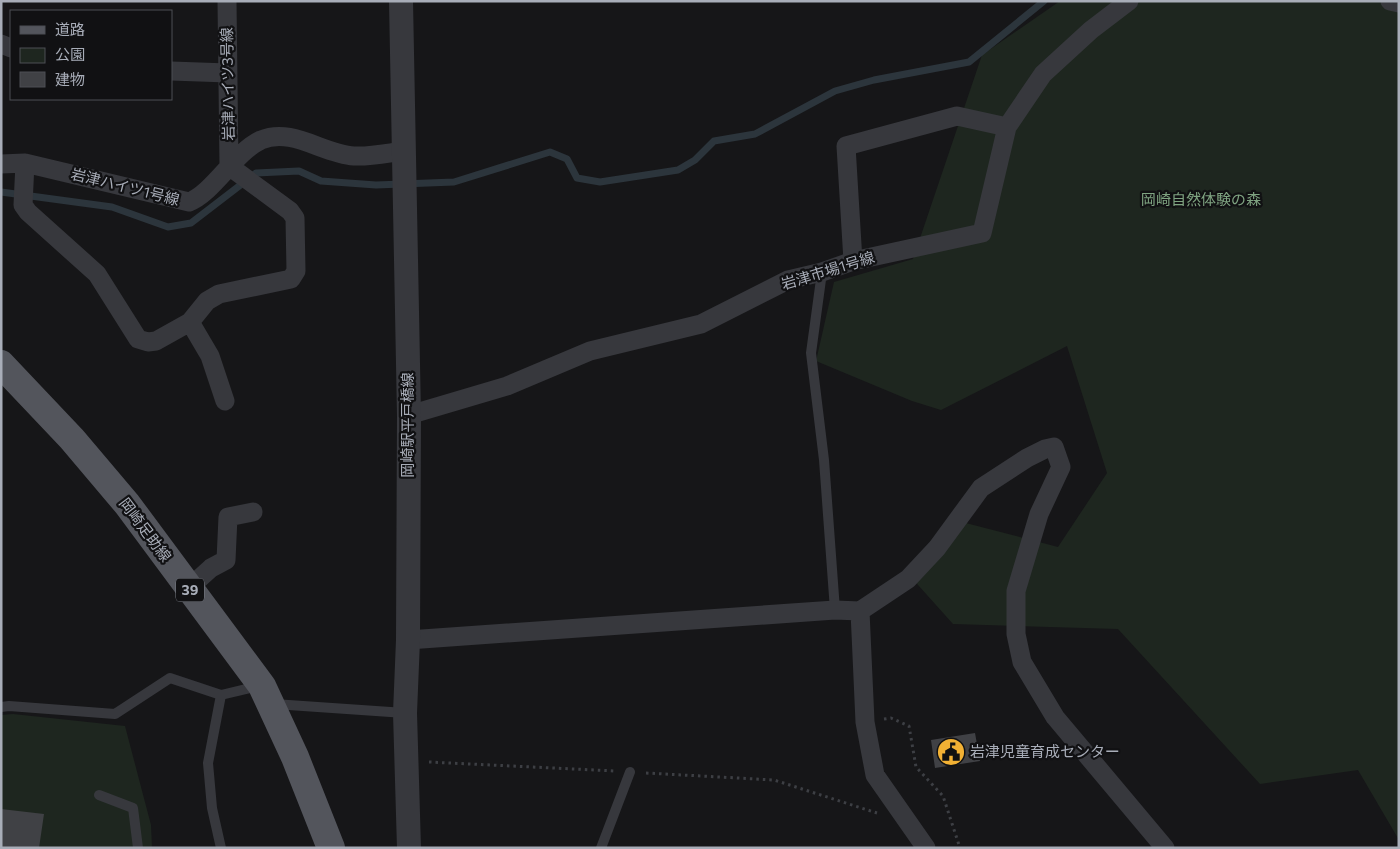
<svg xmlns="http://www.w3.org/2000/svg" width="1400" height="849" font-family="Commissioner,'Noto Sans JP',sans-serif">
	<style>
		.green { fill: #1e261f }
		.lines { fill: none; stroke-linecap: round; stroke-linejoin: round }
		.stream { stroke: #2c353c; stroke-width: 7 }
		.building { fill: #404145 }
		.path { stroke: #3d3f44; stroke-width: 3; stroke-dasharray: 2.5 4; stroke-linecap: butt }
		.service { stroke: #37383d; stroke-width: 10 }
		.minor { stroke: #37383d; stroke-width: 19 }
		.tertiary { stroke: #37383d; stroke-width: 24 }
		.primary { stroke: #53555c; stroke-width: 28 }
		.labels { text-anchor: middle; stroke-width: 4.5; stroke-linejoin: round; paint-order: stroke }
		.shield { fill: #111113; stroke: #7b7e86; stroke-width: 1 }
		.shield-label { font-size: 14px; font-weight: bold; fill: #a8adb8 }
		.street-label { font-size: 15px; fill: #a8adb8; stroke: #111113 }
		.park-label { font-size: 15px; fill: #7fa381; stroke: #111113 }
		.poi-label { font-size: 15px; fill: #a8adb8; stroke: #111113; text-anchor: start }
	</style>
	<rect width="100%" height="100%" fill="#161618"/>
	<path class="green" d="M1060 1H1399V840L1358 770 1260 784 1118 629 953 624 910 576 958 521 1058 547 1107 473 1067 346 941 410 912 401 816 361 834 282 913 259 982 55Z
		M13 714 125 726 151 825 152 848H1V715Z"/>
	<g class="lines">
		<path class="stream" d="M1 192 112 207 168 227 191 223 256 173 299 171 321 181 376 185 454 182 550 152 567 159 577 178 600 182 678 170 695 160 714 141 755 134 835 91 874 80 969 62 1044 1"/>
	</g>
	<path class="building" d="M975 733 980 761 935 768 931 740Z
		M1 809 44 814 39 848H1Z"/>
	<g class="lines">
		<path class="path" d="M884 719 891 718 909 726 916 767 943 796 960 848
			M429 762 615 771
			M646 773 774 780 877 813"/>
		<path class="service" d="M822 272 811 353 824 460 835 610
			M274 704 405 713
			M1 707 9 706 115 714 170 678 221 695
			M99 795 133 808 138 848
			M221 848 212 808 208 763 221 695 259 686
			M601 848 630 772"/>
		<path class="minor" d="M227 1 229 166
			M1390 1 1399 3
			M1 44 11 48
			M171 71 228 73
			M25 163 23 205 28 212 97 274 138 339 148 342 156 341 190 322 207 301 219 294 291 279 296 271 295 218 290 211 229 166
			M1 164 25 163 189 202C213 193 235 152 261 140 292 127 323 154 354 156 370 157 388 153 404 151
			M853 261 846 146 957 116 1007 127
			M190 322 210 356 225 401
			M409 415 507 386 590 351 701 324 788 280 822 272 853 261 982 233 1007 127 1043 74 1091 30 1129 1
			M189 588 211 568 226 560 228 517 253 512
			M860 611 865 722 875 775 926 848
			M408 640 835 610 860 611 908 579 937 548 981 488 1027 458 1045 449 1054 447 1061 467 1039 514 1016 591V634L1022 662 1055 717 1165 848"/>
		<path class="tertiary" d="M401 1 409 415 408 640 405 713 409 848"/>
		<path class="primary" d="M1 364 72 439 127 504 262 686 295 757 331 848"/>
	</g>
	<defs>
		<symbol id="civic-disc" viewBox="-11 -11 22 22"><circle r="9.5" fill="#f2b134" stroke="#111113"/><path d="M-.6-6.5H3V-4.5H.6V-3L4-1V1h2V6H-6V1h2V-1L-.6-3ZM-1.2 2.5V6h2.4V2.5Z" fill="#111"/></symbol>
	</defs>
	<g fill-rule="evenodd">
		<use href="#civic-disc" x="935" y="736" width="32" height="32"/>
	</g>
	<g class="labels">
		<rect class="shield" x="176" y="578.5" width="28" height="23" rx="4"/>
		<g class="shield-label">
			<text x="190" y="595">39</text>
		</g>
		<g class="street-label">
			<text transform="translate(228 84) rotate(-91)" y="5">岩津ハイツ3号線</text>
			<text transform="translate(125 187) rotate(14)" y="5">岩津ハイツ1号線</text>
			<text transform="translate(828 271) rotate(-17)" y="5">岩津市場1号線</text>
			<text transform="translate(408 425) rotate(-90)" y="5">岡崎駅平戸橋線</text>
			<text transform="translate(145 530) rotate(53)" y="5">岡崎足助線</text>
		</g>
		<g class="park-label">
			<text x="1201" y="205">岡崎自然体験の森</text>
		</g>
		<g class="poi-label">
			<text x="970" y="757">岩津児童育成センター</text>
		</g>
	</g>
	<rect width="1400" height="849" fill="none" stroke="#a8adb8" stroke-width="5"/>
	<rect x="10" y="10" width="162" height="90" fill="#111113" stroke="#4d4f55"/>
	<rect x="20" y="26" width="25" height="8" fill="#53555c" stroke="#4d4f55"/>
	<text x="55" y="35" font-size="15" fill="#a8adb8">道路</text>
	<rect x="20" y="48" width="25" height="15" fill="#1e261f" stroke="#4d4f55"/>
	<text x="55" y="60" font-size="15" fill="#a8adb8">公園</text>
	<rect x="20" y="72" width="25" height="15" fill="#404145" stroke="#4d4f55"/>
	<text x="55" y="85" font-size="15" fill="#a8adb8">建物</text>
</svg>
